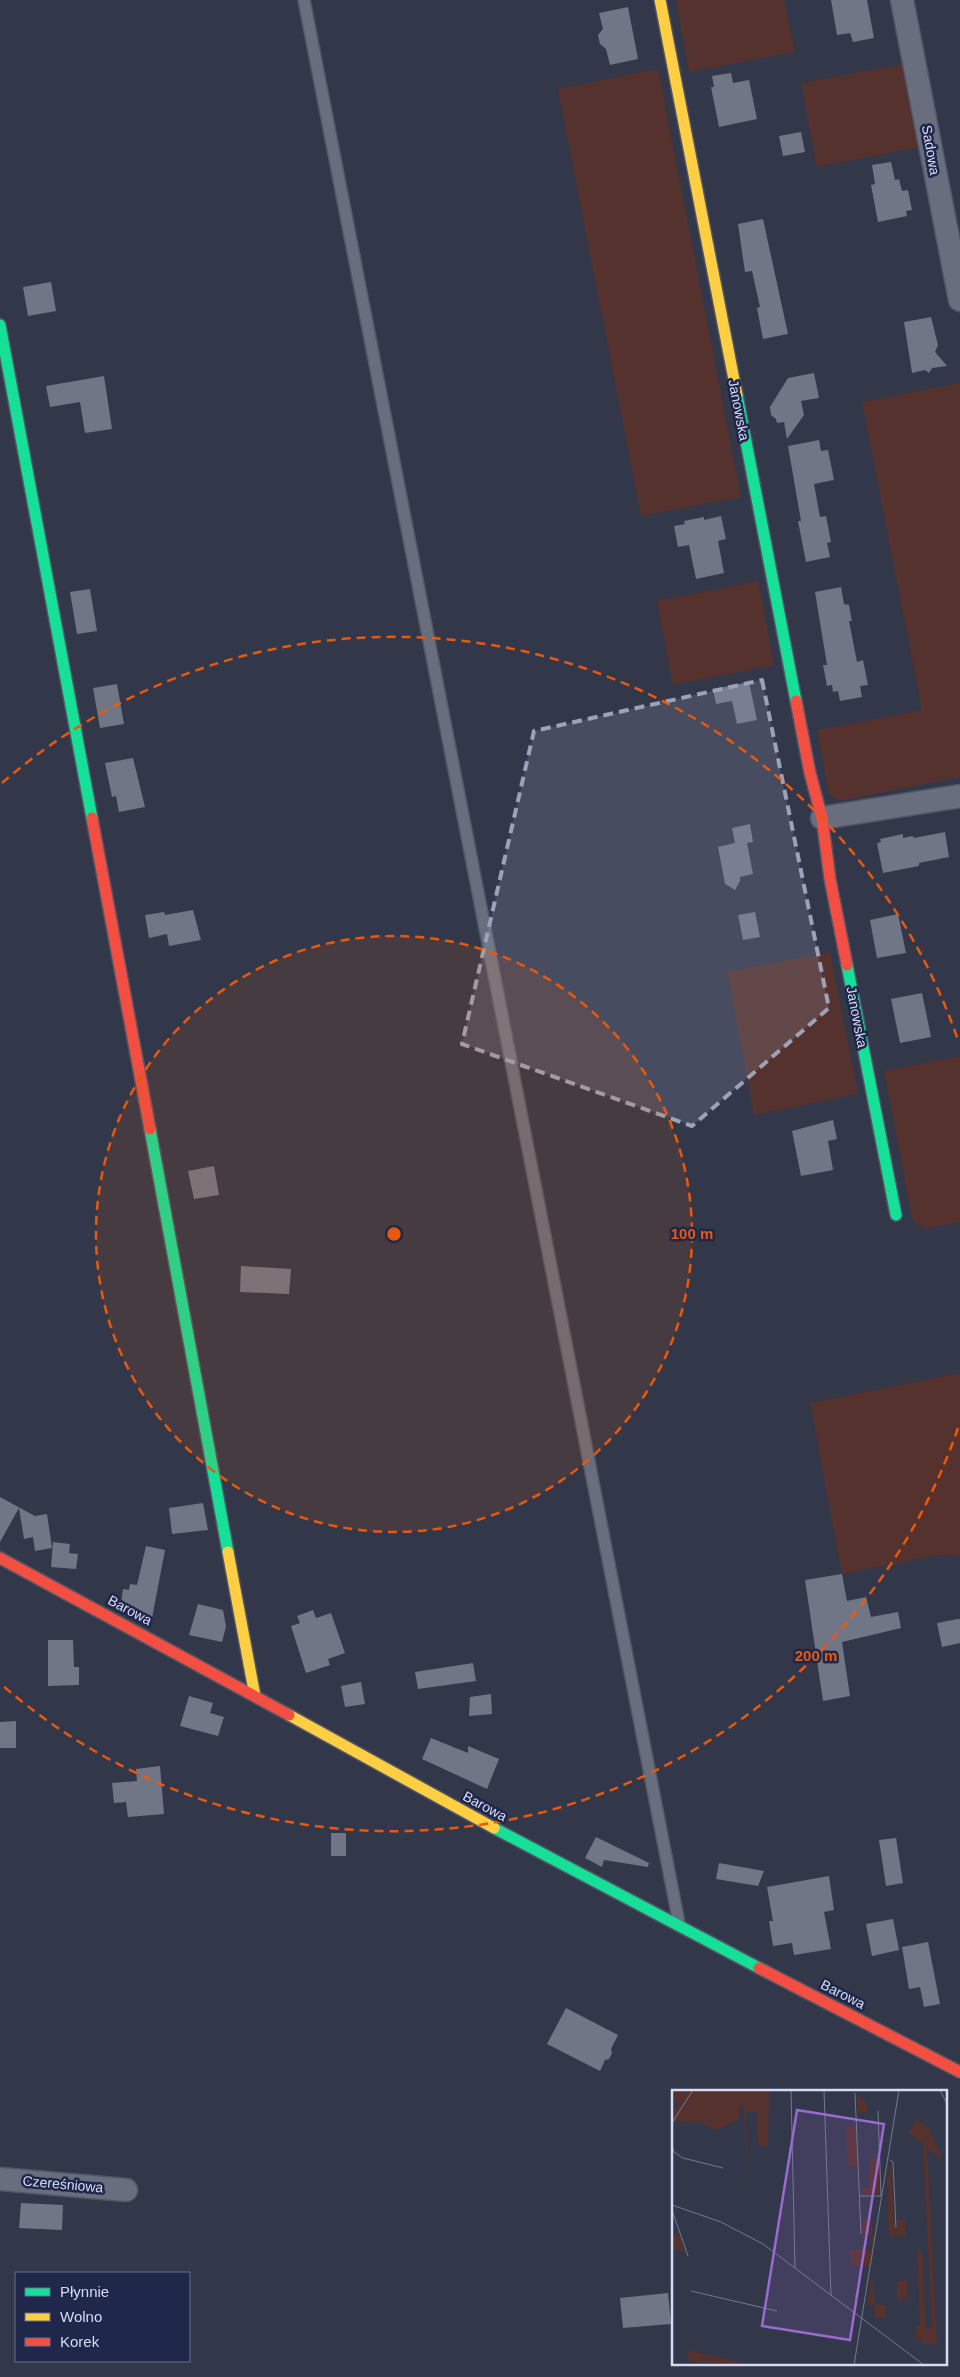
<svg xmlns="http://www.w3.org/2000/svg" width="960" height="2377" font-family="Arial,sans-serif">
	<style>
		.green { fill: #55322d }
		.building { fill: #717687 }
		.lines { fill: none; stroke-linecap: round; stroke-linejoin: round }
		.lane-casing { stroke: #515566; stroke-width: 14 }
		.street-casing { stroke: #515566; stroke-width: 25 }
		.fast-casing { stroke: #515566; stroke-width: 14 }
		.slow-casing { stroke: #515566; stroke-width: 14 }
		.jam-casing { stroke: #515566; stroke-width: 14 }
		.lane { stroke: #696e7e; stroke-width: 11 }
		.street { stroke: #696e7e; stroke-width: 22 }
		.fast { stroke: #16e098; stroke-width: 11 }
		.slow { stroke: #ffcf43; stroke-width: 11 }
		.jam { stroke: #f24e42; stroke-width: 11 }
		.marked { fill: #9ca2b8; fill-opacity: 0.2; stroke: #9ca2b8; stroke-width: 4; stroke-dasharray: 10 6; stroke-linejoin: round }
		.ring { fill: none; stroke: #e8590c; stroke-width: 2.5; stroke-dasharray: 9 6 }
		.labels { text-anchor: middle; stroke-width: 5; stroke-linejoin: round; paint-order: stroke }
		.street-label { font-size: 14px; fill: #d5dcf3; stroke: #1f274a }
		.inset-road { fill: none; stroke: #73798e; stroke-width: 1 }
		.view { fill: #9a6ad1; fill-opacity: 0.15; stroke: #9a6ad1; stroke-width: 2.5 }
		.inset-edge { fill: none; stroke: #d5dcf3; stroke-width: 2.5 }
		.centre { fill: #e8590c; stroke: #1f274a; stroke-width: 2.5 }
		.ring-label { font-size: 15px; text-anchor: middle; font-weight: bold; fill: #e8590c; stroke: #1f274a; stroke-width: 5; stroke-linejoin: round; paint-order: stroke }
	</style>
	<rect width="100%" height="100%" fill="#32374a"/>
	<path class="green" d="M676 0H784L795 52 689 72Z
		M903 64 919 147 817 167 801 83Z
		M658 69 741 497 641 516 558 89Z
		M960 383V777L839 801 829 794 817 730 922 710 862 402Z
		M758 581 774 665 673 685 657 601Z
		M830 952 858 1094 754 1115 727 972Z
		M960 1056V1222L924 1229 913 1221 884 1071Z
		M960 1373V1556L937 1555 842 1574 810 1403Z"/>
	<path class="building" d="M831 0H867L874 38 853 42 850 33 837 35Z
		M628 7 638 59 610 65 606 49 600 44 598 35 603 29 599 13Z
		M731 73 733 83 749 80 757 119 719 127 711 87H714L712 76Z
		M801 132 805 152 783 156 779 136Z
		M891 162 895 180 899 179 902 191 908 190 912 210 906 211 907 216 878 222 871 185 875 184 872 165Z
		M763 219 788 334 763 339 757 308 760 307 752 271 745 272 738 224Z
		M51 282 56 311 28 316 23 287Z
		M931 317 938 345 935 352 947 366 932 368 929 373 925 370 912 373 904 322Z
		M814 373 819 398 801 401 804 415 787 439 784 422 777 423 776 419 771 415 770 407 788 378Z
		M104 376 112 429 85 433 80 402 50 407 46 386Z
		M819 440 821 451 828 450 834 480 814 484 820 517 826 516 831 542 827 543 830 557 806 562 798 521H801L788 446Z
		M721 516 726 539 718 541 724 573 696 579 689 545 678 547 674 526 685 524 684 521 704 517V520Z
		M841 587 844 604 849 605 852 621H849L857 662 863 660 868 685 860 686 862 697 840 701 838 691 833 692 832 685 827 686 823 665H827L815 592Z
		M90 589 97 631 77 634 70 592Z
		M749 682 757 720 737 724 732 701 716 704 713 689Z
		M117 684 124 724 100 728 93 688Z
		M133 758 145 807 119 812 116 796 112 797 105 763Z
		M750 824 753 842 747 843 753 874 740 877V881L735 890 725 884 718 847 735 843 732 828Z
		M945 832 949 857 919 863V866L883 873 877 843 881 842 880 839 903 834V838L913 836 914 838Z
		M193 910 201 940 169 946 167 934 149 938 145 915 164 912 165 915Z
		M755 912 760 937 743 940 738 915Z
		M898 914 906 953 877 958 870 920Z
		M922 993 931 1037 900 1043 891 999Z
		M833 1120 837 1139 828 1141 833 1170 801 1176 792 1131Z
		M214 1166 219 1195 194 1199 188 1171Z
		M241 1266 291 1269 289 1294 240 1292Z
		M0 1497 35 1516 47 1514 52 1548 35 1551 33 1537 24 1539 19 1508 0 1542Z
		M203 1503 208 1530 172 1534 169 1508Z
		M53 1542 70 1544 69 1553 78 1554 76 1569 51 1567Z
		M146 1546 165 1550 152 1618 142 1616 133 1611V1609L121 1605 123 1589 129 1590 130 1584 137 1585Z
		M842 1574 847 1601 866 1597 871 1617 898 1612 901 1628 842 1642 850 1696 823 1701 805 1580Z
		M198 1604 223 1610 226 1626 222 1642 189 1635Z
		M313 1610 316 1618 331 1613 345 1653 328 1659 330 1665 306 1673 291 1626 300 1623 297 1616Z
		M958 1619H960V1643L942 1647 937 1623Z
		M48 1640H73L74 1667H79V1685L48 1686Z
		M473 1663 476 1681 418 1689 415 1672Z
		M361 1682 365 1704 345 1707 341 1686Z
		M491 1694 492 1714 469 1716 470 1697Z
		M189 1696 213 1703 210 1713 224 1717 218 1736 180 1726Z
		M16 1721V1748H0V1722Z
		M431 1738 468 1753V1746L499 1759 487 1789 422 1759Z
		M160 1766 164 1814 128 1817 126 1802 114 1803 112 1783 137 1781 136 1769Z
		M331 1833H346V1856H331Z
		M596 1837 649 1863 648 1867 604 1860 602 1867 585 1858Z
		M896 1838 903 1883 886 1886 879 1840Z
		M719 1863 764 1871 758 1886 716 1879Z
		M829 1876 834 1910 824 1912 831 1949 794 1955 792 1943 773 1946 769 1921H773L767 1887Z
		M893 1919 899 1950 872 1956 866 1924Z
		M928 1942 940 2004 924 2007 920 1987 909 1989 902 1947Z
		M566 2008 618 2035 611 2049 612 2053 609 2059 605 2060 600 2071 547 2044Z
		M21 2203 63 2205 62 2230 19 2228Z
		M668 2293 671 2324 623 2328 620 2298Z"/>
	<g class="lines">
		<defs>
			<path id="lane" d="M304 0 679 1923"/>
			<path id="street" d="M902 0 960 300
				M822 818 960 796
				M0 2179 126 2190"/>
			<path id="fast" d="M0 325 92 818
				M737 395 796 701
				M847 965 896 1215
				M150 1129 228 1552
				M494 1828 759 1968"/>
			<path id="slow" d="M660 0 737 395
				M228 1552 255 1696
				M289 1715 494 1828"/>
			<path id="jam" d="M796 701 810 773 822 818 830 879 847 965
				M92 818 150 1129
				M0 1558 289 1715
				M759 1968 960 2072"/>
		</defs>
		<use href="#lane" class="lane-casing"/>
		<use href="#street" class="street-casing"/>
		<use href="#fast" class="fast-casing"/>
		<use href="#slow" class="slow-casing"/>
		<use href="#jam" class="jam-casing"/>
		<use href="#lane" class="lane"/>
		<use href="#street" class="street"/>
		<use href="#fast" class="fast"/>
		<use href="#slow" class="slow"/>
		<use href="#jam" class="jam"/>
	</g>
	<path class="marked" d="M762 680 829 1008 692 1126 462 1044 534 731Z"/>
	<circle cx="394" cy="1234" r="298" fill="#e8590c" fill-opacity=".12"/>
	<g class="ring">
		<circle cx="394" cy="1234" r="298"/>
		<path d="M958 1428A597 597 0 0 1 2 1685M2 783A597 597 0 0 1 958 1040"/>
	</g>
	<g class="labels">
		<g class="street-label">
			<text transform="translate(931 150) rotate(80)" y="5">Sadowa</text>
			<text transform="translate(739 410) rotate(79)" y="5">Janowska</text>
			<text transform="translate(857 1017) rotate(79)" y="5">Janowska</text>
			<text transform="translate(130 1610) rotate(28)" y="5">Barowa</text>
			<text transform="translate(485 1806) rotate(28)" y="5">Barowa</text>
			<text transform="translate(843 1994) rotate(27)" y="5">Barowa</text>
			<text transform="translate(63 2184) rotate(5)" y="5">Czereśniowa</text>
		</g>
	</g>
	<g transform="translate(672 2090)">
		<rect width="275" height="275" fill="#32374a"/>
		<path d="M0 0H97L96 59 86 54 85 22H74L77 103 71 12 67 18 68 29 45 40 29 33 0 31V23L7 15 0 9ZM185 5 195 12 196 22 186 23ZM245 30 257 38 271 70 255 58 265 252 261 254H249V249H244V237L248 235 245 161H250L254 238H260L251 54 236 43ZM174 36H184L185 76H176ZM197 69H207V104H189V98H198ZM219 71 223 139H226L225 130H233L234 146 217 147 215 91ZM190 130H200V145H204L200 158V145L190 144ZM2 143 8 145 12 162 0 159V147L4 146ZM199 159V177L179 175 178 160ZM200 184 203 215H214V228H203L202 215 195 214ZM235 190 236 209 225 210V191ZM15 260 78 275 17 272Z" fill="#55322d"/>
		<path class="inset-road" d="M119 0 123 178M152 0 159 205M268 0 275 14M183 3 189 144M206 21 209 106M0 33 21 0M0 55 2 62 11 68 51 78M218 70 221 72 224 138M188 106H210M0 115 49 132 91 154 252 275M0 120 16 166M19 201 105 221M182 275 227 0"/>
		<path class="view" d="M125 20 212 34 178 250 90 236Z"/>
		<rect width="275" height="275" class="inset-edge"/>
	</g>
	<circle cx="394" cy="1234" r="8" class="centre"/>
	<g class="ring-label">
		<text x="692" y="1239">100 m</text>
		<text x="816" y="1661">200 m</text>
	</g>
	<rect x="15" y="2272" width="175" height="90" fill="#1f274a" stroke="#686f8e"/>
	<rect x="25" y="2288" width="25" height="8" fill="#16e098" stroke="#686f8e"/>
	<text x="60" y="2297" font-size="15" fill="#d5dcf3">Płynnie</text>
	<rect x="25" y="2313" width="25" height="8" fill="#ffcf43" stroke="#686f8e"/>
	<text x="60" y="2322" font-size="15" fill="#d5dcf3">Wolno</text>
	<rect x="25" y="2338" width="25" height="8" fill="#f24e42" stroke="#686f8e"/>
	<text x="60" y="2347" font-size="15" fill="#d5dcf3">Korek</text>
</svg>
